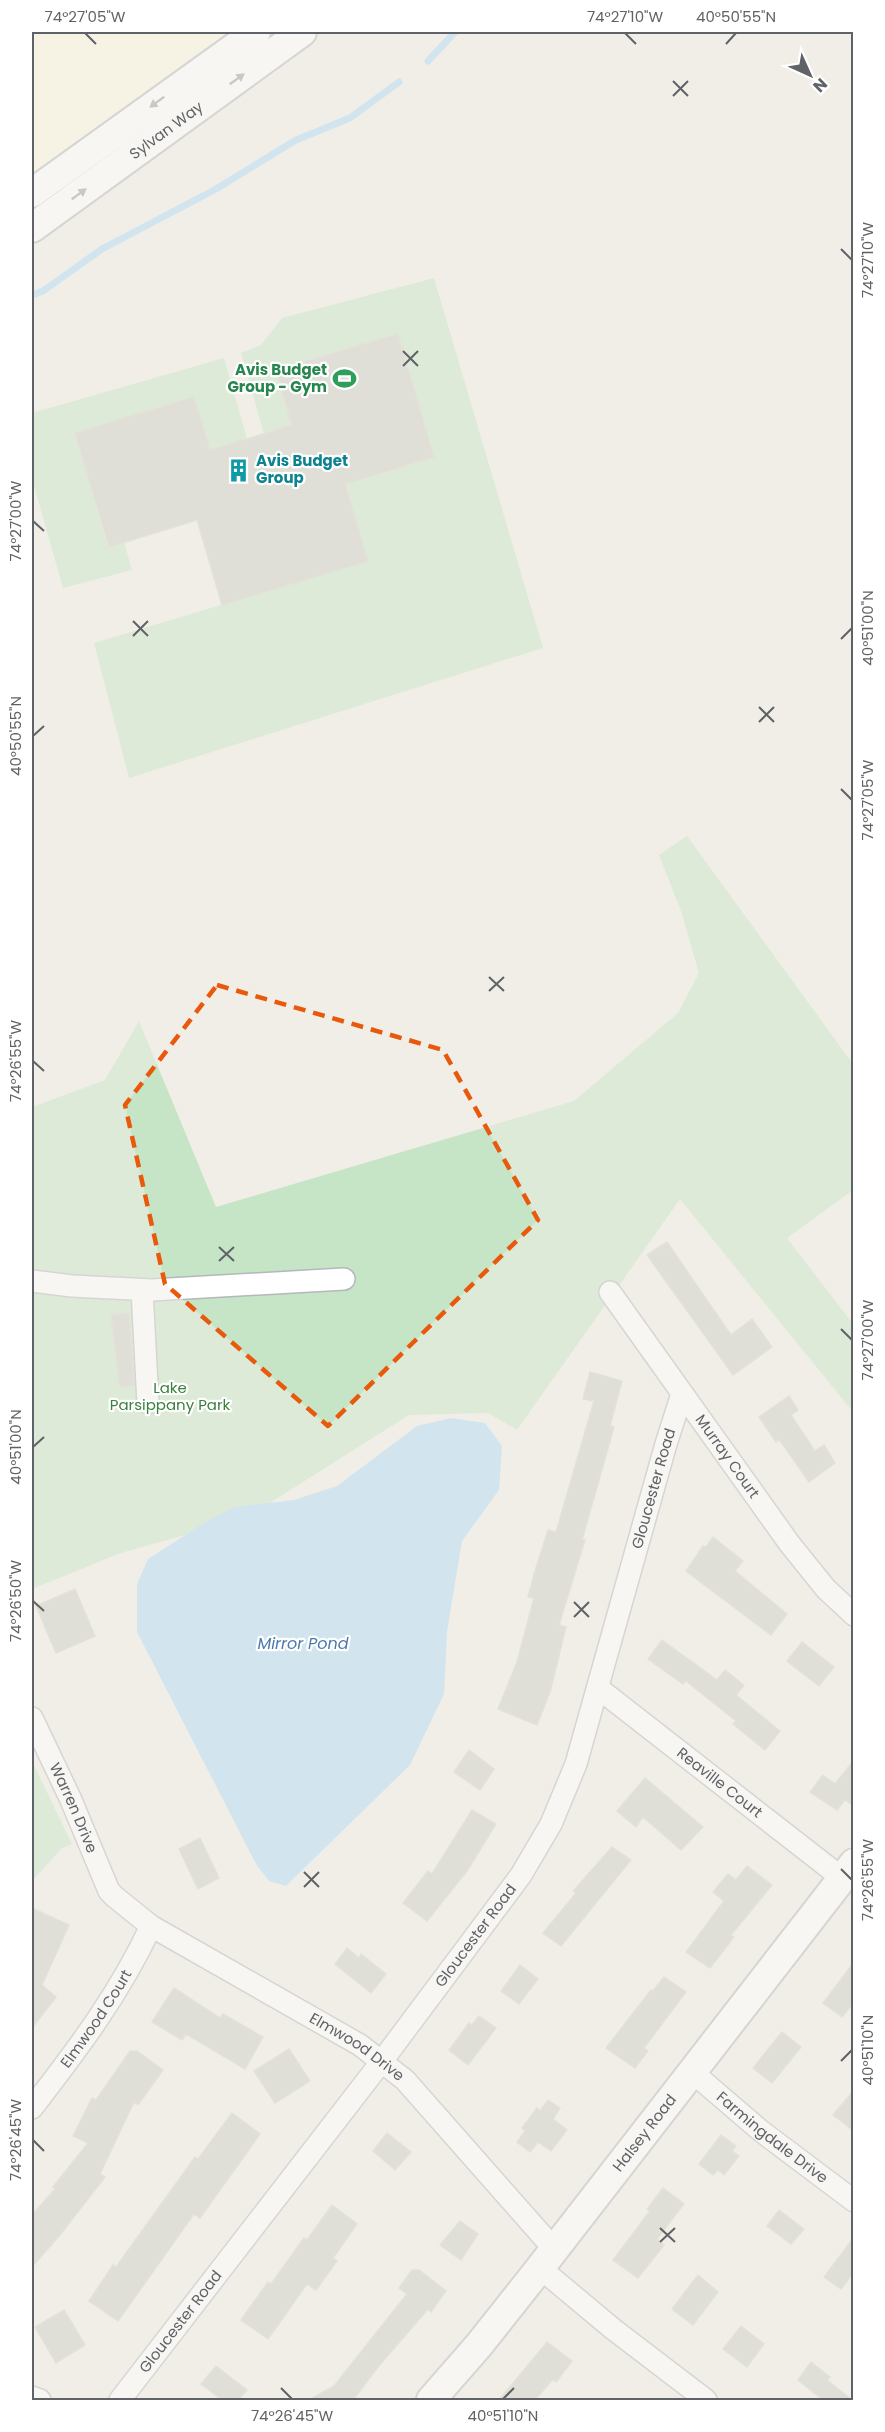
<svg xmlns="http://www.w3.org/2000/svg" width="885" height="2432" font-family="Poppins,sans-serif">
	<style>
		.commercial { fill: #fcf5e0 }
		.green { fill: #c6e5c6 }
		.water { fill: #aed9f9 }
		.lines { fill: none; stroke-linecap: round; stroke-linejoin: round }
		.stream { stroke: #aed9f9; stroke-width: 7 }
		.building { fill: #cbc9c4; stroke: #d4d0c6; stroke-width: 1.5 }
		.street-casing { stroke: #b4b7bb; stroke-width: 24 }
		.secondary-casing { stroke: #b3b6bb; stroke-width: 32 }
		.street { stroke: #fff; stroke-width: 21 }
		.secondary { stroke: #fff; stroke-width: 28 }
		.oneway { fill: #97999c }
		.marked { fill: none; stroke: #e8590c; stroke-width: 4.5; stroke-dasharray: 12 8; stroke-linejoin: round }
		.ticks { fill: none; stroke: #5f6266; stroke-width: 2 }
		.labels { text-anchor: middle; stroke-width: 4.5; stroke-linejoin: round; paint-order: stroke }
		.street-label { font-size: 15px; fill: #5f6266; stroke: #fff }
		.leisure-label { font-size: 15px; font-weight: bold; fill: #27864d; stroke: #fff; text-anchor: end }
		.culture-label { font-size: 15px; font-weight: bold; fill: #0d838f; stroke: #fff; text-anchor: start }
		.park-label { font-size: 15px; fill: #3b813e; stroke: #fff }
		.water-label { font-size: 16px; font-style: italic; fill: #4b79ab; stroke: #fff }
		.neatline { fill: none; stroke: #5f6266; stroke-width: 2 }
		.ticks-label { font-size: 15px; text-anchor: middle; fill: #5f6266 }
	</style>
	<rect width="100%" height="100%" fill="#f0eee7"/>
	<path class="commercial" d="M32 32H228L32 174Z"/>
	<path class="green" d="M434 278 543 648 129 778 94 643 368 561 345 484 434 457 398 334 276 370 292 425 264 434 241 353 261 345 282 318Z
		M224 358 247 439 210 450 194 397 75 433 108 547 124 542 132 570 63 588 32 479V413Z
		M687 836 853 1064V1190L787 1238 853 1324V1412L680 1199 517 1430 488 1413 409 1415 246 1518 121 1553 32 1589V1107L105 1080 139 1021 216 1207 574 1101 678 1013 699 973 681 911 659 855Z
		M32 1761 72 1844 61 1849 32 1881Z"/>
	<path class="water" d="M451 1418 485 1423 502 1446 499 1490 462 1541 447 1632 444 1694 410 1765 286 1886 269 1881 256 1864 137 1632V1584L148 1559 207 1521 235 1507 294 1500 337 1486 417 1426Z"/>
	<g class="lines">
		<path class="stream" d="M428 61 455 32
			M32 295 43 291 102 249 216 189 296 140 350 118 399 82"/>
	</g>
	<path class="building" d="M398 334 434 457 345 484 368 561 222 605 197 520 109 547 75 433 194 397 210 450 247 439 292 425 276 370Z
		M667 1242 731 1335 752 1319 772 1347 733 1375 647 1255Z
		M129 1313 134 1385 120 1387 111 1315Z
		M590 1372 622 1381 610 1426 614 1427 582 1540H585L559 1625 566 1627 550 1692 537 1725 498 1709 517 1662 534 1598 528 1597 535 1571 548 1530 556 1532 594 1401 583 1399Z
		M789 1396 798 1410 791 1415 815 1451 824 1445 835 1463 809 1482 779 1439 776 1442 759 1417Z
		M713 1537 743 1561 735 1571 787 1614 771 1635 686 1571 703 1546 706 1547Z
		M75 1589 95 1636 56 1653 36 1606Z
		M662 1640 717 1680 725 1670 744 1685 736 1695 780 1731 765 1750 733 1724 736 1721 686 1681 683 1684 648 1659Z
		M802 1642 834 1667 819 1686 787 1661Z
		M469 1750 494 1769 480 1790 454 1772Z
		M854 1760V1806L845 1800 837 1810 810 1792 823 1775 835 1784Z
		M645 1778 703 1827 681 1850 643 1817 636 1827 617 1811Z
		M472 1810 496 1824 467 1871 427 1921 403 1903 428 1871 432 1874Z
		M200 1838 219 1878 198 1889 179 1849Z
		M612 1847 631 1860 561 1946 543 1933 576 1893 573 1891Z
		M747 1866 772 1885 731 1935 734 1937 710 1968 686 1952 724 1901 713 1892 728 1874 736 1880Z
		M32 1908 69 1925 42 1985 56 1997 32 2028Z
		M347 1948 359 1958 361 1954 386 1974 371 1993 335 1964Z
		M854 1962V2002L842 2017 823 2003Z
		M520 1965 538 1979 519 2004 501 1991Z
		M664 1977 686 1992 644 2048 648 2051 635 2068 606 2048 651 1990 653 1991Z
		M174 1988 220 2018 223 2014 263 2037 245 2069 186 2034 182 2040 152 2022Z
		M479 2016 496 2028 468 2065 449 2050 469 2023 472 2025Z
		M782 2032 801 2047 772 2083 753 2068Z
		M289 2049 310 2081 275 2103 254 2071Z
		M130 2051H137L163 2070 138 2105 134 2102 100 2174 105 2177 60 2235 32 2267V2215L55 2189 53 2187 88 2143 73 2136 92 2098 96 2100Z
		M854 2090V2131L833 2115Z
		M548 2100 560 2108 553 2119 567 2130 551 2151 538 2142 530 2152 517 2142 525 2131 522 2128 537 2108 540 2111Z
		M232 2113 260 2134 200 2218 194 2214 118 2321 89 2301 113 2265 116 2267 195 2157 198 2159Z
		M387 2133 411 2152 395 2170 373 2151Z
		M721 2135 736 2146 732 2151 739 2156 724 2175 718 2170 713 2175 699 2164Z
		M663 2188 684 2204 657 2239 664 2245 638 2278 613 2260 650 2211 647 2209Z
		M332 2205 357 2224 333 2258 337 2261 316 2290 307 2284 268 2339 241 2320 268 2282 271 2284 304 2238 307 2240Z
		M779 2210 804 2229 791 2244 767 2226Z
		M460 2221 478 2234 461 2260 440 2245Z
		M854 2237V2272L841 2289 824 2277Z
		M412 2270H419L446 2291 431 2312 428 2309 378 2367 353 2400H309L334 2386 407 2294 399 2288Z
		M698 2275 718 2292 693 2325 672 2309Z
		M64 2310 85 2345 56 2363 35 2327Z
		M741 2326 764 2344 747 2367 723 2349Z
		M547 2342 572 2361 556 2382 553 2379 535 2400H499Z
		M811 2362 830 2377 827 2380 852 2400H823L798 2380Z
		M216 2366 247 2390 238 2400H222L201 2384Z"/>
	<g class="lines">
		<defs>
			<g id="street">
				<path d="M32 1281 72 1286 152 1290 344 1279"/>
				<path d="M142 1290 148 1403"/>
				<path id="s1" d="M610 1292 789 1543 826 1589 854 1615"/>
				<path id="s2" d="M598 1688 842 1878"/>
				<path id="s3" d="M32 1718 71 1800 109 1891 115 1897 151 1926 360 2045 405 2080 554 2249"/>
				<path id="s4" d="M691 2071 761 2131 854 2201"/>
				<path id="s5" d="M32 2108C77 2050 120 1993 151 1926"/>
				<path d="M540 2268 613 2329 706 2400"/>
				<path d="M32 2397 40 2400"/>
				<path id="s6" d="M120 2400 382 2061 521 1875 551 1824 576 1764 666 1444 682 1394"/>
			</g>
			<g id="secondary">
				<path d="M32 193 256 32"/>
				<path id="s7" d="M32 228 302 32"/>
				<path id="s8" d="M431 2400 479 2345 540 2268 854 1863"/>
			</g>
		</defs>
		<use href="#street" class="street-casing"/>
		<use href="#secondary" class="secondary-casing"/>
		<use href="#street" class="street"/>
		<use href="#secondary" class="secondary"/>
	</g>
	<defs><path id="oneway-solid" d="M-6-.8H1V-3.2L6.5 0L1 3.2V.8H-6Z" transform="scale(1.5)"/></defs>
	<g class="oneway">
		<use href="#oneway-solid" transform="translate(237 79) rotate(-36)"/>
		<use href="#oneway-solid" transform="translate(157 102) rotate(144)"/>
		<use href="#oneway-solid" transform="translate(79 194) rotate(-36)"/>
	</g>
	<path d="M0 0H885V2432H0ZM217 985 443 1050 538 1220 328 1426 165 1284 125 1105Z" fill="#f0eee7" fill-opacity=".55" fill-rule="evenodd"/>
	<path class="marked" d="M217 985 443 1050 538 1220 328 1426 165 1284 125 1105Z"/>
	<path class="ticks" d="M85 33 96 44M625 33 636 44M726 44 736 33M673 81 688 96M673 96 688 81M841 249 852 260M403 351 418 366M403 366 418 351M33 521 44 531M133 621 148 636M133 636 148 621M841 639 852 628M759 707 774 722M759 722 774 707M33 736 44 726M841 789 852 800M489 977 504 991M489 991 504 977M33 1061 44 1071M219 1247 234 1261M219 1261 234 1247M841 1329 852 1340M33 1447 44 1437M33 1601 44 1611M574 1602 589 1617M574 1617 589 1602M841 1869 852 1880M304 1872 319 1887M304 1887 319 1872M841 2061 852 2050M33 2140 44 2151M660 2228 675 2242M660 2242 675 2228M281 2388 292 2399M503 2399 514 2388"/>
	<defs>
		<symbol id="stadium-bare" viewBox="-9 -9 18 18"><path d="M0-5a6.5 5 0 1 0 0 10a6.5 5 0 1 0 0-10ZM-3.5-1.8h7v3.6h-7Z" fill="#2e9e5b" stroke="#fff" stroke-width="2.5" paint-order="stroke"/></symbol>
		<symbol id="building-bare" viewBox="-9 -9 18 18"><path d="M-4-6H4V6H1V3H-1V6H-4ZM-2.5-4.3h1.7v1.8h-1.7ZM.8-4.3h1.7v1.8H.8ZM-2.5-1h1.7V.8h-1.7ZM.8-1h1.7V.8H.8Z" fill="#0f9aa8" stroke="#fff" stroke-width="2.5" paint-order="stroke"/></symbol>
	</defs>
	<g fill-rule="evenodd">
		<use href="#stadium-bare" x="328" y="362" width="33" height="33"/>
		<use href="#building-bare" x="222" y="454" width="33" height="33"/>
	</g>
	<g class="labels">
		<g class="street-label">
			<text dy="5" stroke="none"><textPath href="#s7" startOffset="166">Sylvan Way</textPath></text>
			<text dy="5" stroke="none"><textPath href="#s1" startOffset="202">Murray Court</textPath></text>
			<text dy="5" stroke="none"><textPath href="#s6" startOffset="1071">Gloucester Road</textPath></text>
			<text dy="5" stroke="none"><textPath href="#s2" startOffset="154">Reaville Court</textPath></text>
			<text dy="5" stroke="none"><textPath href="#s3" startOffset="99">Warren Drive</textPath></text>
			<text dy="5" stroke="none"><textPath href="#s6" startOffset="585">Gloucester Road</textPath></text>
			<text dy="5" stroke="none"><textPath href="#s5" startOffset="110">Elmwood Court</textPath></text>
			<text dy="5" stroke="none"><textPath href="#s3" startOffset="483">Elmwood Drive</textPath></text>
			<text dy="5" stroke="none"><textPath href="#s8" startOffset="342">Halsey Road</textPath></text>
			<text dy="5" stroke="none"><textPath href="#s4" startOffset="105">Farmingdale Drive</textPath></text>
			<text dy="5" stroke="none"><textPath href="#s6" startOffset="99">Gloucester Road</textPath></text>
		</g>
		<g class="leisure-label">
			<text x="327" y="375">Avis Budget<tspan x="327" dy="17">Group - Gym</tspan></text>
		</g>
		<g class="culture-label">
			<text x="256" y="466">Avis Budget<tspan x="256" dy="17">Group</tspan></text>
		</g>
		<g class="park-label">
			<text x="170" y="1393">Lake<tspan x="170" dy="17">Parsippany Park</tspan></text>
		</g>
		<g class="water-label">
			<text x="303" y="1649">Mirror Pond</text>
		</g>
	</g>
	<rect width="885" height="2432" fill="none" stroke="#ffffff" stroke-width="66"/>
	<g transform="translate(810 75) rotate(135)" stroke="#ffffff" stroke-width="4.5" paint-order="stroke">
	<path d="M0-4.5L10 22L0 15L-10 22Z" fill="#5f6266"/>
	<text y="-9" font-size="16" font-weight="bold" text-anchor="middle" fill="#5f6266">N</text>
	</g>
	<rect x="33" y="33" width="819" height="2366" class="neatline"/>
	<g class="ticks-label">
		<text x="85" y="22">74°27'05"W</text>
		<text x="625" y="22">74°27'10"W</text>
		<text x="736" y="22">40°50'55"N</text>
		<text transform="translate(868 260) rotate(-90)" y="5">74°27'10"W</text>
		<text transform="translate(16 521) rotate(-90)" y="5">74°27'00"W</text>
		<text transform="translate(868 628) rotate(-90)" y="5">40°51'00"N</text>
		<text transform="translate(16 736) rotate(-90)" y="5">40°50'55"N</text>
		<text transform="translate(868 800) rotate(-90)" y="5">74°27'05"W</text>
		<text transform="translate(16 1061) rotate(-90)" y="5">74°26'55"W</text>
		<text transform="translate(868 1340) rotate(-90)" y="5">74°27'00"W</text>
		<text transform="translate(16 1447) rotate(-90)" y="5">40°51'00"N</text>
		<text transform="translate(16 1601) rotate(-90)" y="5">74°26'50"W</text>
		<text transform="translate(868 1880) rotate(-90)" y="5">74°26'55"W</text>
		<text transform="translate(868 2050) rotate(-90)" y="5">40°51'10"N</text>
		<text transform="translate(16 2140) rotate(-90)" y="5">74°26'45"W</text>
		<text x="292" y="2421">74°26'45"W</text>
		<text x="503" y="2421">40°51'10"N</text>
	</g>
</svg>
